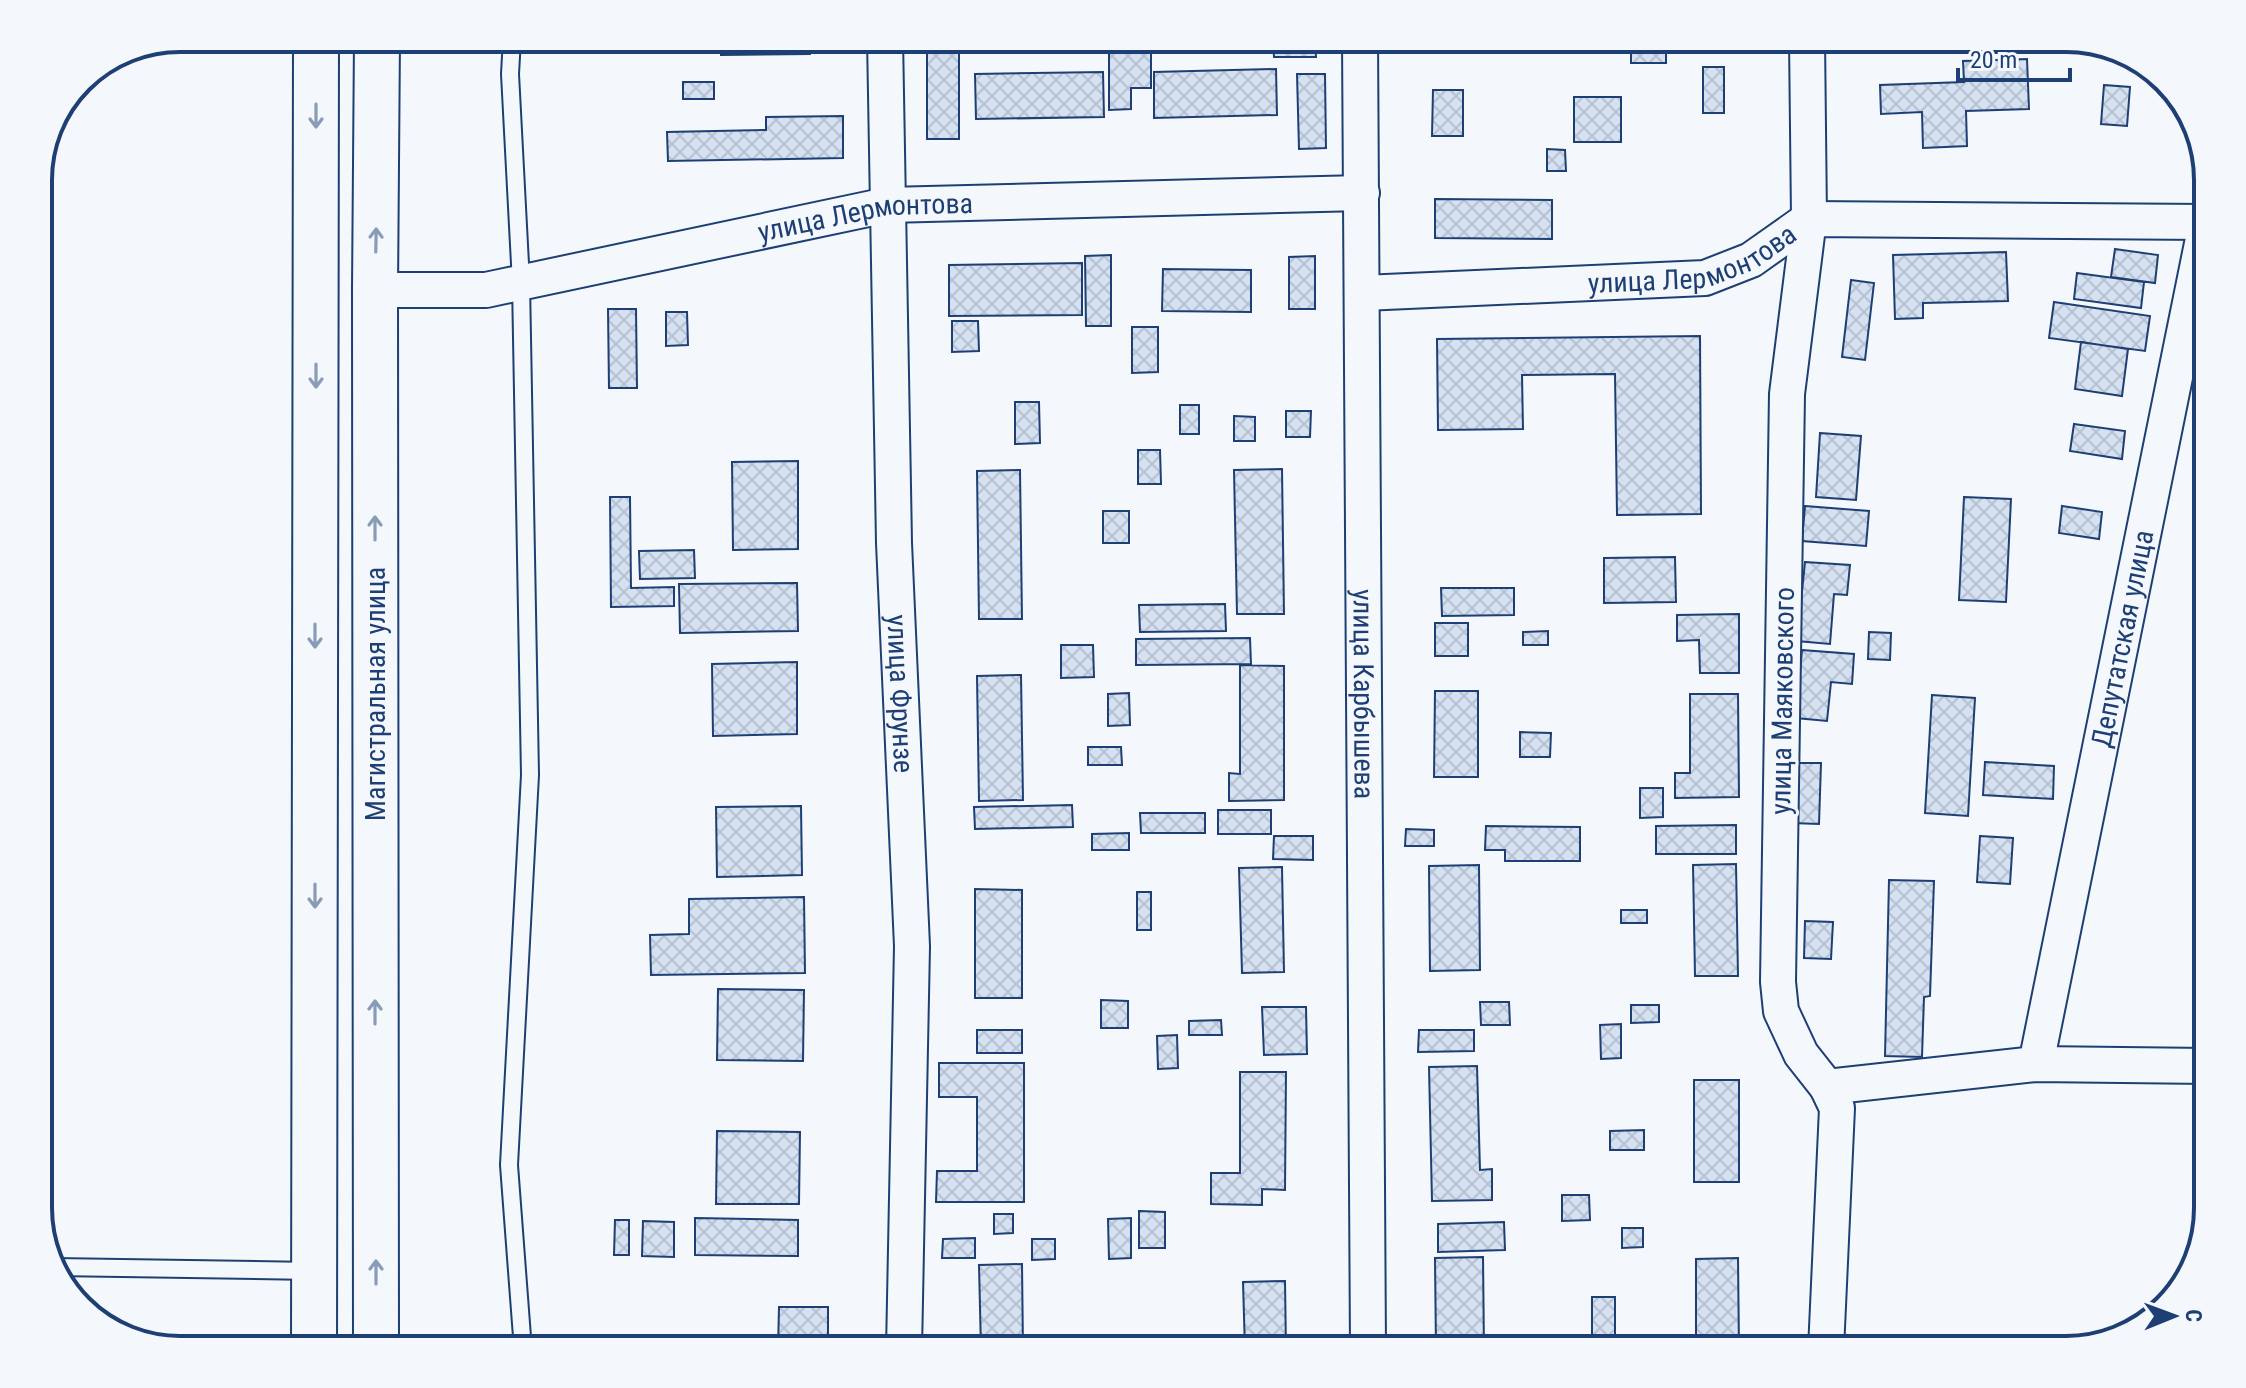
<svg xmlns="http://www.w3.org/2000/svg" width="2246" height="1388" font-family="'Roboto Condensed',sans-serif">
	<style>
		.building { fill: url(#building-cross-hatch); stroke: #1d3f73; stroke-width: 2 }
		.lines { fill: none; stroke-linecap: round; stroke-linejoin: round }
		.lane-casing { stroke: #1d3f73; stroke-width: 20 }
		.street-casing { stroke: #1d3f73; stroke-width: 38 }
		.secondary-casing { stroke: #1d3f73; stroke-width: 48 }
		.lane { stroke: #f4f7fb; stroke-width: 16 }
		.street { stroke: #f4f7fb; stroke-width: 34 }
		.secondary { stroke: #f4f7fb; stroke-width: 44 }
		.oneway { stroke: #889bb7 }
		.labels { text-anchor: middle; stroke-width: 6; stroke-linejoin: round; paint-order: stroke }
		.street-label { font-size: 28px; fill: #1d3f73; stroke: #f4f7fb }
		.rim { fill: none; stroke: #1d3f73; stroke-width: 4 }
	</style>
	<defs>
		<pattern id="building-cross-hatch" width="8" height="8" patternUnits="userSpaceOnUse" patternTransform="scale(2)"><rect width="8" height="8" fill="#d5e0f0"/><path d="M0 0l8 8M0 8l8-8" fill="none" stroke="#b6c1d1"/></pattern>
	</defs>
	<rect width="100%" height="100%" fill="#f4f7fb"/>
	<path class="building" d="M720 38H810V54L721 55Z
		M926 38H944V44H926Z
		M1013 38H1041L1042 50H1013Z
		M1109 38H1151V88H1131V109L1109 110Z
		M1273 38H1315L1316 57H1274Z
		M1413 38H1447L1448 46H1413Z
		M1862 38H1893V42H1862Z
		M1631 39H1666V63H1631Z
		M927 53H959V139H927Z
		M2027 59 2029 109 1966 111 1967 146 1923 148 1922 112 1881 114 1880 85 1964 82 1963 61Z
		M1703 67H1724V113H1703Z
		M1276 69 1277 115 1154 118V72Z
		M1103 72 1104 117 976 119 975 74Z
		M1297 74H1325L1326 148 1299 149Z
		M683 82H714V99H683Z
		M2104 85 2130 87 2127 126 2101 124Z
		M1433 90H1463V136H1432Z
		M1574 97H1621V142H1574Z
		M843 116V158L668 161 667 132 766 130V117Z
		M1547 149 1565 150 1566 171H1547Z
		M1435 199 1552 200V239L1435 238Z
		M2115 249 2158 255 2155 283 2111 277Z
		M2006 252 2008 301 1923 303V318L1895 319 1893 255Z
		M1111 255V326H1086L1085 256Z
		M1315 256V309H1289V257Z
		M1082 263V315L949 316V265Z
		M1163 269 1251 270V312L1162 311Z
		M2077 273 2144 282 2141 308 2074 299Z
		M1851 280 1874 283 1865 360 1842 357Z
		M2054 302 2150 316 2145 351 2049 338Z
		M608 309H636L637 388H609Z
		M666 312H687L688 345 666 346Z
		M952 321H978L979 351 952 352Z
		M1132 327H1158V372L1132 373Z
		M1700 336 1701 514 1617 515 1615 374 1522 375 1523 429 1438 430 1437 339Z
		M2081 342 2128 349 2122 396 2075 389Z
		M1015 402H1039L1040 443 1015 444Z
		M1180 405H1199V434H1180Z
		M1286 411H1311L1310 437H1286Z
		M1234 416 1255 417V441H1234Z
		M2074 424 2125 431 2122 459 2070 451Z
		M1820 433 1861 436 1856 500 1816 497Z
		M1138 450H1160L1161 484H1138Z
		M798 461V549L733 550 732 462Z
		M1282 469 1284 614H1237L1234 470Z
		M1020 470 1022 619H979L977 471Z
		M610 497H630L631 588 674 587V606L611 607Z
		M1964 497 2011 499 2006 602 1959 600Z
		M1805 506 1869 511 1866 546 1802 541Z
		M2062 506 2102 512 2099 539 2059 533Z
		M1103 511H1129V543H1103Z
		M694 550 695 578 640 579 639 551Z
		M1675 557 1676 602 1604 603V558Z
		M1805 562 1850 565 1847 595 1834 594 1830 644 1797 641Z
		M797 583 798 631 680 633 679 584Z
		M1441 588H1514V615L1442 616Z
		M1225 604 1226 631 1140 632 1139 605Z
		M1739 614V673H1700L1699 640 1677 641V615Z
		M1435 623H1468V656H1435Z
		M1548 631V645H1523V632Z
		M1869 632 1891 633 1890 660 1868 659Z
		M1250 638 1251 664 1136 665V639Z
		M1061 645H1093L1094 677 1061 678Z
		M1802 650 1854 654 1852 684 1831 682 1827 721 1796 718Z
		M797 662V734L713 736 712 664Z
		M1240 665 1284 666V800L1229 801V773L1240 774Z
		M1021 675 1023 800 979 801 977 676Z
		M1435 691H1478V777H1434Z
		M1129 693 1130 725 1108 726V694Z
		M1690 694H1738L1739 797 1675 798V773H1690Z
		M1932 695 1975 698 1968 816 1925 813Z
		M1520 732 1551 733 1550 757H1520Z
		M1088 747H1121L1122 765H1088Z
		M1985 762 2054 766 2053 799 1983 795Z
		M1793 763H1821L1819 824 1792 823Z
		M1640 788H1663V817L1640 818Z
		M1072 805 1073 827 975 829 974 807Z
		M801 806 802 875 717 877 716 807Z
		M1218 810H1271V834H1218Z
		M1140 813H1205V833H1141Z
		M1736 825V854H1656V826Z
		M1486 826 1580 827V861H1505V850H1485Z
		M1406 829 1434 830V846H1405Z
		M1129 833V850H1092V834Z
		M1274 836H1313V860L1273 859Z
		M1980 836 2013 838 2010 884 1977 882Z
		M1736 864 1738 976H1695L1693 865Z
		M1479 865 1480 970 1430 971 1429 866Z
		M1282 867 1284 972 1242 973 1239 868Z
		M1889 880 1934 881 1930 996 1924 997 1922 1057 1885 1056Z
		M975 889 1022 890V998H975Z
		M1137 892H1151V930H1137Z
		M804 897 805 973 651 975 650 935 689 934V899Z
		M1621 910H1647V923H1621Z
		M1805 921 1833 922 1831 959 1804 958Z
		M718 989 804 990 803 1061 717 1060Z
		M1101 1000 1128 1001V1028H1101Z
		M1480 1002H1509L1510 1025H1481Z
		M1631 1005H1659V1022L1631 1023Z
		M1262 1007H1306L1307 1054 1264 1055Z
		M1221 1020 1222 1035H1189V1021Z
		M1621 1024V1058L1601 1059 1600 1025Z
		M977 1030H1022V1053H977Z
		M1419 1030H1474V1051L1418 1052Z
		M1177 1035 1178 1068 1158 1069 1157 1036Z
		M939 1063H1024V1202H936L937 1171H977V1097H939Z
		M1477 1066 1480 1170 1492 1169V1200L1432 1201 1429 1067Z
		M1240 1072H1286L1285 1190 1262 1189V1205L1211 1204V1173H1240Z
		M1694 1080H1739V1182H1694Z
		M1644 1130V1150H1610V1131Z
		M717 1131 800 1132 799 1204H716Z
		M1562 1195H1589L1590 1220 1562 1221Z
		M1139 1211 1165 1212V1248H1139Z
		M994 1214H1013V1233L994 1234Z
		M695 1218 798 1220V1256L695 1255Z
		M1131 1218V1258L1109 1259 1108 1219Z
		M615 1220H629V1255H614Z
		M643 1221 674 1222V1257L642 1256Z
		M1504 1222 1505 1250 1438 1252V1224Z
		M1622 1228H1643V1247L1622 1248Z
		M975 1238V1258H942L943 1239Z
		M1032 1239H1055V1259L1032 1260Z
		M1483 1257 1484 1350H1436L1435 1258Z
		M1738 1258 1739 1350H1696V1259Z
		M1022 1264 1023 1350H981L979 1265Z
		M1285 1281 1286 1350H1245L1243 1282Z
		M1592 1297H1615V1341L1592 1342Z
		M779 1307H828V1350H778Z"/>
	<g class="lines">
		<defs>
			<path id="lane" d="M512 38 510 74 521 283 530 775 509 1165 523 1350
				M54 1267 313 1271"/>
			<g id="street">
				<path id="s1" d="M885 38 894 543 912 946 904 1350"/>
				<path id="s2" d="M1360 38 1368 1350"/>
				<path d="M1807 38 1809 219 1787 394 1778 982 1781 1011 1801 1054 1827 1087 1837 1108 1826 1350"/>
				<path id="s3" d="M375 290H486L887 205 1362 193"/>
				<path id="s4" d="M1363 293 1705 278 1751 260 1809 219 2208 222"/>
				<path id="s5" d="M2036 1064 2208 214"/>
				<path d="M1827 1087 2036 1064 2208 1066"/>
			</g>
			<path id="secondary" d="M314 1350 316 38
				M376 1350 375 290 377 38"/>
		</defs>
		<use href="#lane" class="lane-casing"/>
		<use href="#street" class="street-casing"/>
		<use href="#secondary" class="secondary-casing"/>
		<use href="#lane" class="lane"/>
		<use href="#street" class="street"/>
		<use href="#secondary" class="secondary"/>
	</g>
	<defs><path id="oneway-shaft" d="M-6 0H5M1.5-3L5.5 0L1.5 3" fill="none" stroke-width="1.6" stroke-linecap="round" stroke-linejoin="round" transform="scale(2)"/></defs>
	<g class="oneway">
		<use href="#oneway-shaft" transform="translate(316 116) rotate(90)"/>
		<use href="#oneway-shaft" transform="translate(376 240) rotate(-89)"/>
		<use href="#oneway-shaft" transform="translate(316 376) rotate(90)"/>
		<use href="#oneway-shaft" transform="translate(375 528) rotate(-90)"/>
		<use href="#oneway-shaft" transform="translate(315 636) rotate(90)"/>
		<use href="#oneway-shaft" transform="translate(315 896) rotate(90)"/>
		<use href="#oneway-shaft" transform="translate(375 1012) rotate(-90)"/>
		<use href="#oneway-shaft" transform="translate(376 1272) rotate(-90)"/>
	</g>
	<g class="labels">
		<g class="street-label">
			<text dy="10" stroke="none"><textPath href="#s3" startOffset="498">улица Лермонтова</textPath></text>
			<text dy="10" stroke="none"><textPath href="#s4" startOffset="334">улица Лермонтова</textPath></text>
			<text dy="10" stroke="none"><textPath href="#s5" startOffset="434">Депутатская улица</textPath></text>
			<text transform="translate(375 694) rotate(-90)" y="10">Магистральная улица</text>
			<text dy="10" stroke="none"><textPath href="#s1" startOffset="656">улица Фрунзе</textPath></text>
			<text dy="10" stroke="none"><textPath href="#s2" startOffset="656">улица Карбышева</textPath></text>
			<text transform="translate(1782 701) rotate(-89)" y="10">улица Маяковского</text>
		</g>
	</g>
	<path d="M0 0H2246V1388H0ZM180 52H2066A128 128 0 0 1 2194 180V1208A128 128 0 0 1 2066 1336H180A128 128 0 0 1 52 1208V180A128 128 0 0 1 180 52Z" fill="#f4f7fb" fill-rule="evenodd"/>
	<path class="rim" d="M180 52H2066A128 128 0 0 1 2194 180V1208A128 128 0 0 1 2066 1336H180A128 128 0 0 1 52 1208V180A128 128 0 0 1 180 52Z"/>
	<g transform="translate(2174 1316) rotate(89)" stroke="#f4f7fb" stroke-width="6" paint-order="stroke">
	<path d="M0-6L14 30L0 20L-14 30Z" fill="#1d3f73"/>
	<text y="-12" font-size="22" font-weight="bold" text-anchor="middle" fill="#1d3f73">С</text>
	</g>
	<path d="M1958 68v12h112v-12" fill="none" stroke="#1d3f73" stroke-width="4"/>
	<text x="1970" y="68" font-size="24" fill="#1d3f73" stroke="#f4f7fb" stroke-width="6" paint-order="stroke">20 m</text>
</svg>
